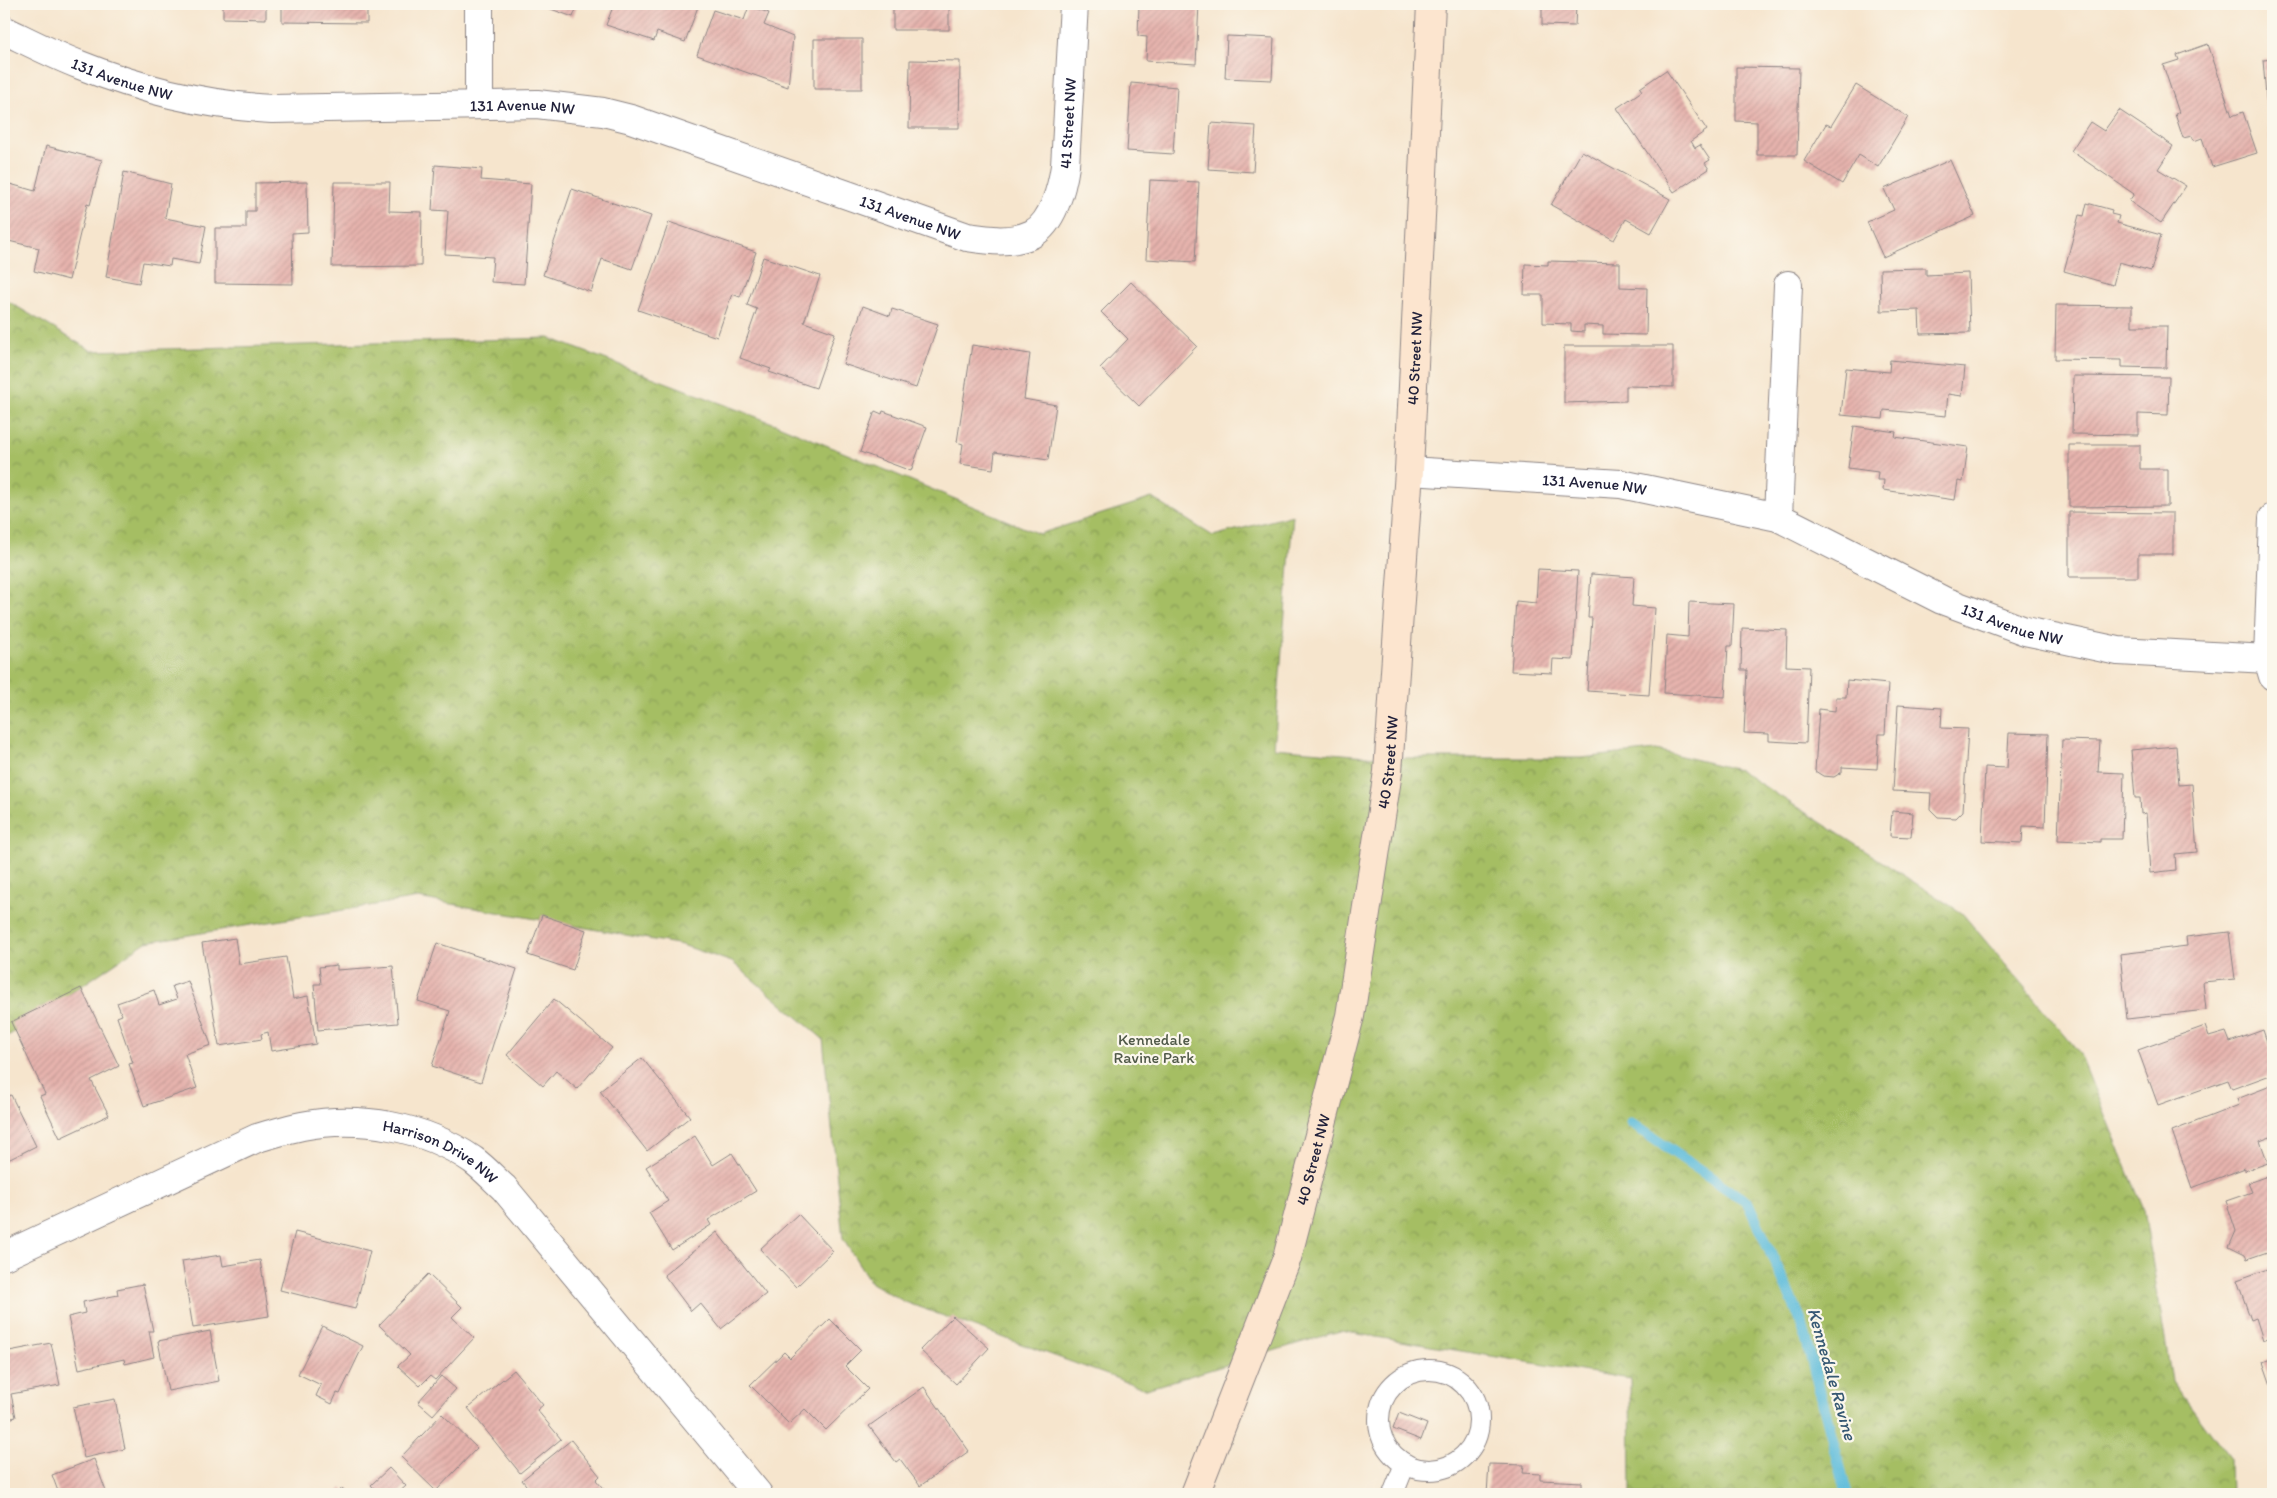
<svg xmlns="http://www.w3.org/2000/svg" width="2277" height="1498" font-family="Itim,sans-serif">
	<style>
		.park { fill: url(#park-crowns); stroke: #647050 }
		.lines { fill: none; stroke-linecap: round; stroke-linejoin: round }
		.stream { stroke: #5cbbda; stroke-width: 11 }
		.building { fill: url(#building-hatch) }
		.lane-casing { stroke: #8c8484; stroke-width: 22 }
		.street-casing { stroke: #8c8484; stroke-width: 30 }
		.secondary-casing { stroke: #8c8484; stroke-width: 30 }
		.lane { stroke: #fff; stroke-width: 20 }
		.street { stroke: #fff; stroke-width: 28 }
		.secondary { stroke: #fce5cf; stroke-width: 28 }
		.labels { text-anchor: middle; stroke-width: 4.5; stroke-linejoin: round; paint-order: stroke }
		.street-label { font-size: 16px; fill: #22223b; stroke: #fbf7ec }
		.park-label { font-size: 16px; fill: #505949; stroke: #fbf7ec }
		.water-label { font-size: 18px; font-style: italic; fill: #365873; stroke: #fbf7ec }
	</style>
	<defs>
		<pattern id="park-crowns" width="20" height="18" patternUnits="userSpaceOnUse" patternTransform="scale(1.25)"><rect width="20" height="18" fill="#a5be64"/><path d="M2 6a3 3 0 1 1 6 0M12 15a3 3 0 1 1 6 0" fill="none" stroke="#869a54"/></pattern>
		<pattern id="building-hatch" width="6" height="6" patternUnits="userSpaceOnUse" patternTransform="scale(1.25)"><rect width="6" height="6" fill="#e6b3ad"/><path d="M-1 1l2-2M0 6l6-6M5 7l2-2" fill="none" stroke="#c59a96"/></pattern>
	</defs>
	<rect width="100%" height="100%" fill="#fbf7ec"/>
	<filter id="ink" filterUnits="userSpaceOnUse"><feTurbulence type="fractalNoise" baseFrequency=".02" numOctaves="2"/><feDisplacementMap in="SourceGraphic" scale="10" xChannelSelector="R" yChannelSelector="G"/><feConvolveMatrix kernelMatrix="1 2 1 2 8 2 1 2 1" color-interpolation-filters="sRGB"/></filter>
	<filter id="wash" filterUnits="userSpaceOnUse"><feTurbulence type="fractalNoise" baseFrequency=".0096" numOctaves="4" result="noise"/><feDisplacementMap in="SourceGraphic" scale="20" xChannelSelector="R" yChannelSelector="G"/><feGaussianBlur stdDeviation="1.12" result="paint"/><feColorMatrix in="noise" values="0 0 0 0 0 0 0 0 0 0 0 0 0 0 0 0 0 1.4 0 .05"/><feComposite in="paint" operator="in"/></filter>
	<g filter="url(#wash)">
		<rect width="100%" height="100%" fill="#f6e5cd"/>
		<path class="park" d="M4 299 92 351 549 338 778 425 1039 534 1152 498 1213 536 1293 515 1274 748 1389 758H1581L1656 750 1739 770 1962 913 2079 1052 2144 1210 2172 1381 2230 1459 2231 1494H1631L1630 1379 1340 1331 1146 1389 905 1302 871 1283 843 1239 823 1039 732 962 682 945 418 898 146 942 11 1034 4 1037Z"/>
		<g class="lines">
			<path class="stream" d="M1631 1123 1748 1203 1801 1320 1847 1494"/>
		</g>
		<g id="blocks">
			<path class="building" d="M223 4H266V19L223 18Z
				M282 4H367V23L282 22Z
				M537 4H578L573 17Z
				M614 4H699L685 42 657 32 654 41 606 25Z
				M893 4H949V30H893Z
				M1139 4H1199L1196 64 1146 61 1147 37 1138 36Z
				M749 6 769 13 764 25 793 37 788 87 697 55 713 10 744 20Z
				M1542 6H1576L1575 26 1542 25Z
				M1227 36 1274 38 1272 80 1225 78Z
				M814 39H862V89H814Z
				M2208 44 2232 116 2243 112 2257 153 2212 167 2202 138 2194 141 2192 136 2183 138 2175 114 2179 113 2163 65 2179 60 2177 55Z
				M2273 59V158H2271L2263 60Z
				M910 60 960 61 959 128H909Z
				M1736 67 1799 68 1797 155H1757V122L1736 121Z
				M1666 70 1707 130 1691 141 1695 148 1700 145 1710 160 1705 163 1709 169 1674 192 1617 108 1642 91 1640 88Z
				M1131 83 1177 87 1173 154 1127 151Z
				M1856 85 1908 117 1878 167 1859 155 1842 184 1804 161 1826 124 1831 126Z
				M2119 110 2173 146 2158 169 2186 186 2161 223 2129 201 2134 194 2071 151 2090 122 2104 131Z
				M1211 123 1256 126 1253 172 1208 169Z
				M46 146 102 160 90 205 87 204 69 280 34 271 39 248 4 240V210L10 184 35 191Z
				M1582 151 1670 199 1651 233 1626 219 1614 240 1551 205Z
				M1950 160 1975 216 1883 257 1867 222 1894 210 1884 189Z
				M435 165 482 169 481 180 531 184 524 284 491 282 493 257 445 254 448 211 432 210Z
				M124 172 171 184 165 218 206 226 199 264 171 259 170 266 143 262 139 283 106 277Z
				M1150 180 1199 182 1195 262 1146 259Z
				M307 182 308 232 292 233 293 284 215 283V228H246V211H255V183Z
				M334 182H390L389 211 422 212 421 266 332 267Z
				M572 189 651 216 632 269 602 259 591 292 543 275Z
				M2087 203 2112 210 2111 214 2119 216 2117 223 2161 235 2151 271 2119 262 2113 285 2064 271 2079 215 2084 216Z
				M669 222 756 252 740 297 732 294 717 337 638 310Z
				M763 257 820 276 804 322 835 333 816 388 769 372 771 369 740 358 757 309 747 305Z
				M1548 261 1620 263V287L1647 288 1646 335 1603 334V326L1584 325V332L1571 331V324L1543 323V295H1524L1525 264 1548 265Z
				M1926 268V275L1968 273 1970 333 1920 334 1919 310 1881 311 1880 269Z
				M1131 282 1197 346 1139 406 1100 368 1128 339 1101 312Z
				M2056 305 2132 306V326H2167L2166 368 2122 367V360L2055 359Z
				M863 306 890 316 892 309 938 324 916 388 843 364Z
				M972 345 1030 354 1024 399 1056 405 1048 460 995 452 993 469 960 464 963 444 957 442Z
				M1564 346H1673V387L1626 386V401L1564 403Z
				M1890 360 1965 367 1962 396 1948 394 1946 416 1884 410 1883 419 1841 415 1846 368 1889 372Z
				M2073 376 2169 377 2168 415 2138 414V435L2072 434Z
				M875 411 882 414 883 411 927 427 911 471 860 452Z
				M1854 426 1896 432 1895 437 1968 447 1963 482 1958 481 1955 500 1883 490 1884 480H1877L1878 472 1848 468Z
				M2069 445H2140V469H2168V506L2069 507Z
				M2069 512 2173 513V554H2138V577H2069Z
				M1538 569 1578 571 1573 660 1553 659 1552 673 1511 671 1516 601 1536 603Z
				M1591 574 1634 577 1632 606 1655 608 1649 695 1587 691 1592 618H1588Z
				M1689 602 1734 604 1732 646H1728L1725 697 1664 693 1667 635 1688 637Z
				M1742 628 1787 630 1786 666 1809 667 1806 743 1769 741V734L1744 733 1747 670H1741Z
				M1847 680 1888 684 1885 734H1879L1877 769 1842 767V772L1834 777 1823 776 1815 771 1819 709 1835 711 1836 697H1846Z
				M1898 705 1942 708 1941 728 1968 729 1963 811 1956 818 1938 817 1930 809 1931 793 1893 791Z
				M2009 733 2048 734 2045 827 2023 826 2022 843 1982 841 1985 767 2007 768Z
				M2062 740 2100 741 2098 772 2124 773 2122 839H2100V842L2058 840Z
				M2176 746 2179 785 2192 784 2197 852 2175 854 2176 870 2150 873 2146 813 2141 814 2140 798H2135L2131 750Z
				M1892 811 1913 813 1911 837 1890 836Z
				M542 915 586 930 573 970 528 955Z
				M2229 932 2235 979 2203 982 2206 1010 2127 1019 2120 954 2187 946 2186 937Z
				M235 938 239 964 286 957 293 999 308 996 316 1044 271 1051 268 1032 261 1034 262 1039 219 1046 202 943Z
				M437 943 517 969 481 1082 432 1066 450 1011 418 1001Z
				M337 965V970L393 966 398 1023 318 1030 314 984H321L319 967Z
				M188 981 211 1045 185 1054 197 1088 144 1106 129 1064 133 1063 117 1017 122 1015 117 1003 154 990 159 1005 177 999 172 986Z
				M81 988 119 1066 91 1080 109 1115 60 1138 40 1096 45 1094 11 1022Z
				M554 999 612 1048 577 1089 556 1071 543 1086 507 1055Z
				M2205 1026 2209 1037 2226 1032 2230 1042 2263 1030 2273 1060V1074L2232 1089 2228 1080 2158 1105 2138 1050Z
				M642 1058 690 1117 647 1151 600 1091Z
				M2273 1085V1136L2260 1141 2268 1163 2245 1171V1168L2192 1188 2172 1131 2239 1105 2237 1099Z
				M11 1095 36 1146 4 1162V1098Z
				M695 1136 713 1165 732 1153 756 1191 708 1220 711 1225 672 1250 649 1213 668 1201 646 1167Z
				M2273 1174V1250L2247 1259 2245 1255 2229 1247 2236 1231 2226 1201 2252 1192 2248 1183Z
				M798 1214 833 1251 796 1287 760 1249Z
				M295 1232 370 1251 355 1309 280 1290Z
				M717 1232 766 1294 721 1329 700 1303 691 1311 664 1275Z
				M221 1255 223 1266 260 1260 269 1316 193 1328 182 1261Z
				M2273 1267V1336L2263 1340 2256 1318 2251 1320 2237 1280Z
				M428 1274 462 1307 452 1317 474 1338 435 1380 430 1376 420 1386 398 1366 410 1355 379 1325Z
				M143 1284 153 1331H149L154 1357 125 1364 124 1359 79 1369 68 1317 85 1313 83 1302 118 1295 117 1289Z
				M953 1316 989 1348 956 1384 920 1350Z
				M830 1319 861 1350 845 1366 868 1389 826 1430 805 1409 789 1424 750 1385 784 1352 790 1358Z
				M322 1326 363 1346 340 1394 337 1393 332 1404 316 1396 321 1385 298 1374Z
				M210 1331 219 1381 168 1391 158 1341Z
				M51 1343 60 1385 11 1394 16 1417 4 1420V1352Z
				M2273 1358V1391L2263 1362Z
				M514 1370 543 1405 537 1410 561 1439 520 1473 468 1408Z
				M441 1376 456 1389 433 1415 418 1402Z
				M924 1387 969 1451 920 1486 900 1459 896 1462 869 1426Z
				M115 1399 125 1449 84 1458 73 1407Z
				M1399 1413 1427 1424 1421 1440 1393 1429Z
				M442 1414 477 1448 436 1491 401 1457Z
				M571 1440 600 1476 596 1480 608 1494H533L522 1480Z
				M94 1459 107 1494H59L52 1475Z
				M1489 1464 1524 1465 1523 1473 1540 1474V1480L1582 1482V1494H1487Z
				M389 1468 406 1486 397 1494H379L371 1485Z
				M342 1488 349 1494H337Z"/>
		</g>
	</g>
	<g filter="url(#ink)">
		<use href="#blocks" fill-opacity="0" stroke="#8c8484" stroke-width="1"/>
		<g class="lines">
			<defs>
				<path id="lane" d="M1379 1420a50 50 0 1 1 100 0a50 50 0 1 1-100 0Z
					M1393 1494 1405 1464"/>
				<g id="street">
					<path d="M479 4V104"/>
					<path id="s1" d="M4 30C29 42 54 55 80 65 142 90 205 105 272 109L537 104 603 112 631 119 967 237C987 240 1012 244 1032 234 1053 223 1062 187 1065 166L1074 4"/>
					<path id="s2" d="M1409 471 1621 484 1778 517 1942 600 2025 631 2118 651 2268 659"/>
					<path d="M1778 517 1788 285"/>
					<path d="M2273 676 2268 659 2273 518"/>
					<path id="s3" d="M4 1256 257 1138C272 1134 287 1129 302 1126 360 1115 424 1126 473 1160 484 1168 494 1179 504 1188L758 1494"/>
				</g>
				<g id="secondary">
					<path id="s4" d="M1195 1494 1287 1258 1350 1016 1388 772 1409 471 1431 4"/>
				</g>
			</defs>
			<use href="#lane" class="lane-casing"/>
			<use href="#street" class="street-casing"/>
			<use href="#secondary" class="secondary-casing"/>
			<use href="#lane" class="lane"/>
			<use href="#street" class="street"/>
			<use href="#secondary" class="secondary"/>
		</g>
	</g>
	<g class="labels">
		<g class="street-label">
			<text dy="6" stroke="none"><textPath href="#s1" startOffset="128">131 Avenue NW</textPath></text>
			<text dy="6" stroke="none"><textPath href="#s1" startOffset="532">131 Avenue NW</textPath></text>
			<text dy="6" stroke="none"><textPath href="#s1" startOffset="1185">41 Street NW</textPath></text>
			<text dy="6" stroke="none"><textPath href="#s1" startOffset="938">131 Avenue NW</textPath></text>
			<text dy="6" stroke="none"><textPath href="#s4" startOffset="1165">40 Street NW</textPath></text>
			<text dy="6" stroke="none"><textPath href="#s2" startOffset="186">131 Avenue NW</textPath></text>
			<text dy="6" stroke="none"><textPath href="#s2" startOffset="631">131 Avenue NW</textPath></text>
			<text dy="6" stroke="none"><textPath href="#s4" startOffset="760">40 Street NW</textPath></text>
			<text dy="6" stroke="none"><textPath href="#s3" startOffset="471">Harrison Drive NW</textPath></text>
			<text dy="6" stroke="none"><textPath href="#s4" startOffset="355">40 Street NW</textPath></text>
		</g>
		<g class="park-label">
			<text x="1154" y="1045">Kennedale<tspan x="1154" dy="18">Ravine Park</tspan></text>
		</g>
		<g class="water-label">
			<text transform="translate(1832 1374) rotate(74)" y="6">Kennedale Ravine</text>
		</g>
	</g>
	<rect width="2277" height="1498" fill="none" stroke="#fbf7ec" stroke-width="20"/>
</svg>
